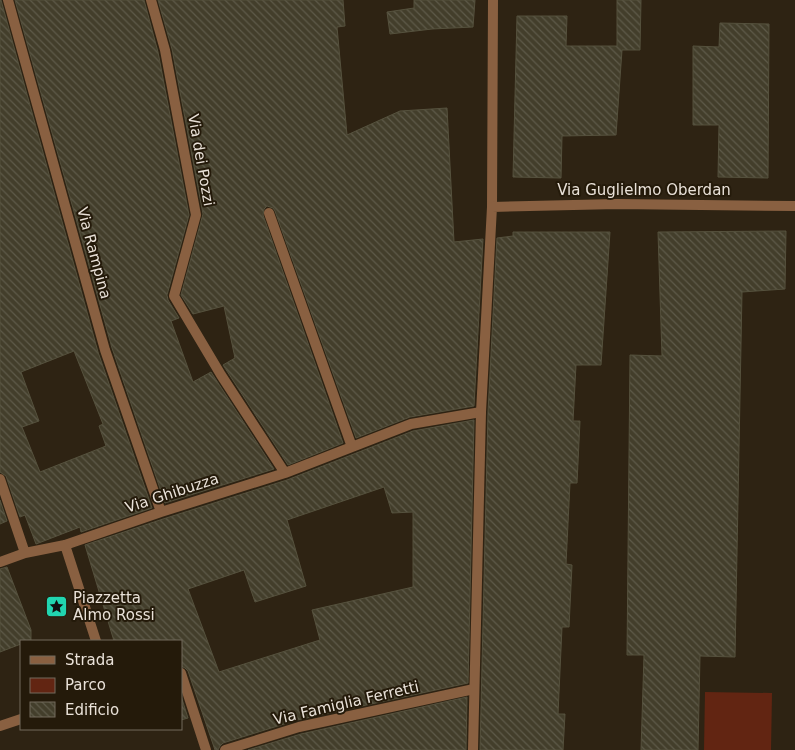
<svg xmlns="http://www.w3.org/2000/svg" width="795" height="750" font-family="'DejaVu Sans',sans-serif">
	<style>
		.park { fill: #622512 }
		.building { fill: url(#building-back-hatch); stroke: #55513d; fill-rule: evenodd }
		.lines { fill: none; stroke-linecap: round; stroke-linejoin: round }
		.minor { stroke: #896041; stroke-width: 10 }
		.tertiary { stroke: #896041; stroke-width: 10 }
		.labels { text-anchor: middle; stroke-width: 4; stroke-linejoin: round; paint-order: stroke }
		.street-label { font-size: 15px; fill: #e9e1d8; stroke: #241a0a }
		.poi-label { font-size: 15px; fill: #e9e1d8; stroke: #241a0a; text-anchor: start }
	</style>
	<defs>
		<pattern id="building-back-hatch" width="6" height="6" patternUnits="userSpaceOnUse" patternTransform="scale(1.25)"><rect width="6" height="6" fill="#433e2b"/><path d="M-1 5l2 2M0 0l6 6M5-1l2 2" fill="none" stroke="#5e5a49"/></pattern>
	</defs>
	<rect width="100%" height="100%" fill="#2e2313"/>
	<path class="park" d="M705 692 772 693 771 750H704Z"/>
	<path class="building" d="M0 0H1L98 352 152 508 81 532 80 527 36 544 25 515 20 517 6 476 0 472ZM74 351 103 424 99 426 106 446 40 472 22 427 39 421 21 372Z
		M15 0H144L158 52 189 215 167 295 168 300 179 318 171 321 193 382 211 372 274 469 165 503 112 348Z
		M158 0H343L345 26 337 27 347 135 400 111 447 108 454 242 483 239 474 406 410 417 356 438 275 211 273 208 267 206 264 209 263 215 343 443 288 465 223 365 235 358 224 306 193 314 181 295 203 214 172 49Z
		M414 0H475L473 27 432 29 390 34 387 12 414 8Z
		M617 0H641L640 50H622L616 135 562 136 561 178 513 177 517 16H567L566 46H617Z
		M720 23 769 24 768 178 718 177 719 125H693V46L719 47Z
		M786 231 785 289 742 292 735 657 700 656 698 750H641L644 655H627L630 355 662 356 658 232Z
		M513 232H610L601 365H576L573 421H580L577 483H570L566 564 572 565 569 627H562L558 714H565L563 750H480L488 412 497 238 513 236Z
		M474 420 468 683 297 720 223 743 220 746 218 750H215L188 671 185 668 181 666V641H114L85 545 163 519 287 480 413 431ZM384 487 392 513 413 512V587L312 610 320 640 219 672 188 589 244 570 255 602 306 586 287 520Z
		M0 500 7 521 0 524Z
		M7 567 31 630V640L21 641V644L0 652V569Z
		M181 696 188 718 181 720Z
		M467 697 466 750H248L301 734Z"/>
	<g class="lines">
		<path class="minor" d="M8 0 105 350 161 512
			M151 0 165 50 196 215 174 296 221 375 285 473
			M492 207 493 0
			M269 213 352 447
			M0 479 25 553
			M65 545 96 641
			M0 562 25 553 65 545 161 512 285 473 411 424 481 412
			M181 673 206 750
			M0 726 21 719
			M225 750 299 727 474 689"/>
		<path class="tertiary" d="M473 750 481 412 492 207 617 204 795 206"/>
	</g>
	<defs>
		<symbol id="sight-square" viewBox="-11 -11 22 22"><rect x="-9" y="-9" width="18" height="18" rx="4" fill="#21d5b0" stroke="#241a0a"/><path d="M0-6L1.8-2.2L6-1.7L2.9 1.2L3.7 5.4L0 3.3L-3.7 5.4L-2.9 1.2L-6-1.7L-1.8-2.2Z" fill="#111"/></symbol>
	</defs>
	<g fill-rule="evenodd">
		<use href="#sight-square" x="44" y="594" width="25" height="25"/>
	</g>
	<g class="labels">
		<g class="street-label">
			<text transform="translate(201 160) rotate(80)" y="5">Via dei Pozzi</text>
			<text x="644" y="195">Via Guglielmo Oberdan</text>
			<text transform="translate(94 253) rotate(75)" y="5">Via Rampina</text>
			<text transform="translate(172 493) rotate(-18)" y="5">Via Ghibuzza</text>
			<text transform="translate(346 703) rotate(-13)" y="5">Via Famiglia Ferretti</text>
		</g>
		<g class="poi-label">
			<text x="73" y="603">Piazzetta<tspan x="73" dy="17">Almo Rossi</tspan></text>
		</g>
	</g>
	<rect x="20" y="640" width="162" height="90" fill="#241a0a" stroke="#736a5c"/>
	<rect x="30" y="656" width="25" height="8" fill="#896041" stroke="#736a5c"/>
	<text x="65" y="665" font-size="15" fill="#e9e1d8">Strada</text>
	<rect x="30" y="678" width="25" height="15" fill="#622512" stroke="#736a5c"/>
	<text x="65" y="690" font-size="15" fill="#e9e1d8">Parco</text>
	<rect x="30" y="702" width="25" height="15" fill="url(#building-back-hatch)" stroke="#736a5c"/>
	<text x="65" y="715" font-size="15" fill="#e9e1d8">Edificio</text>
</svg>
